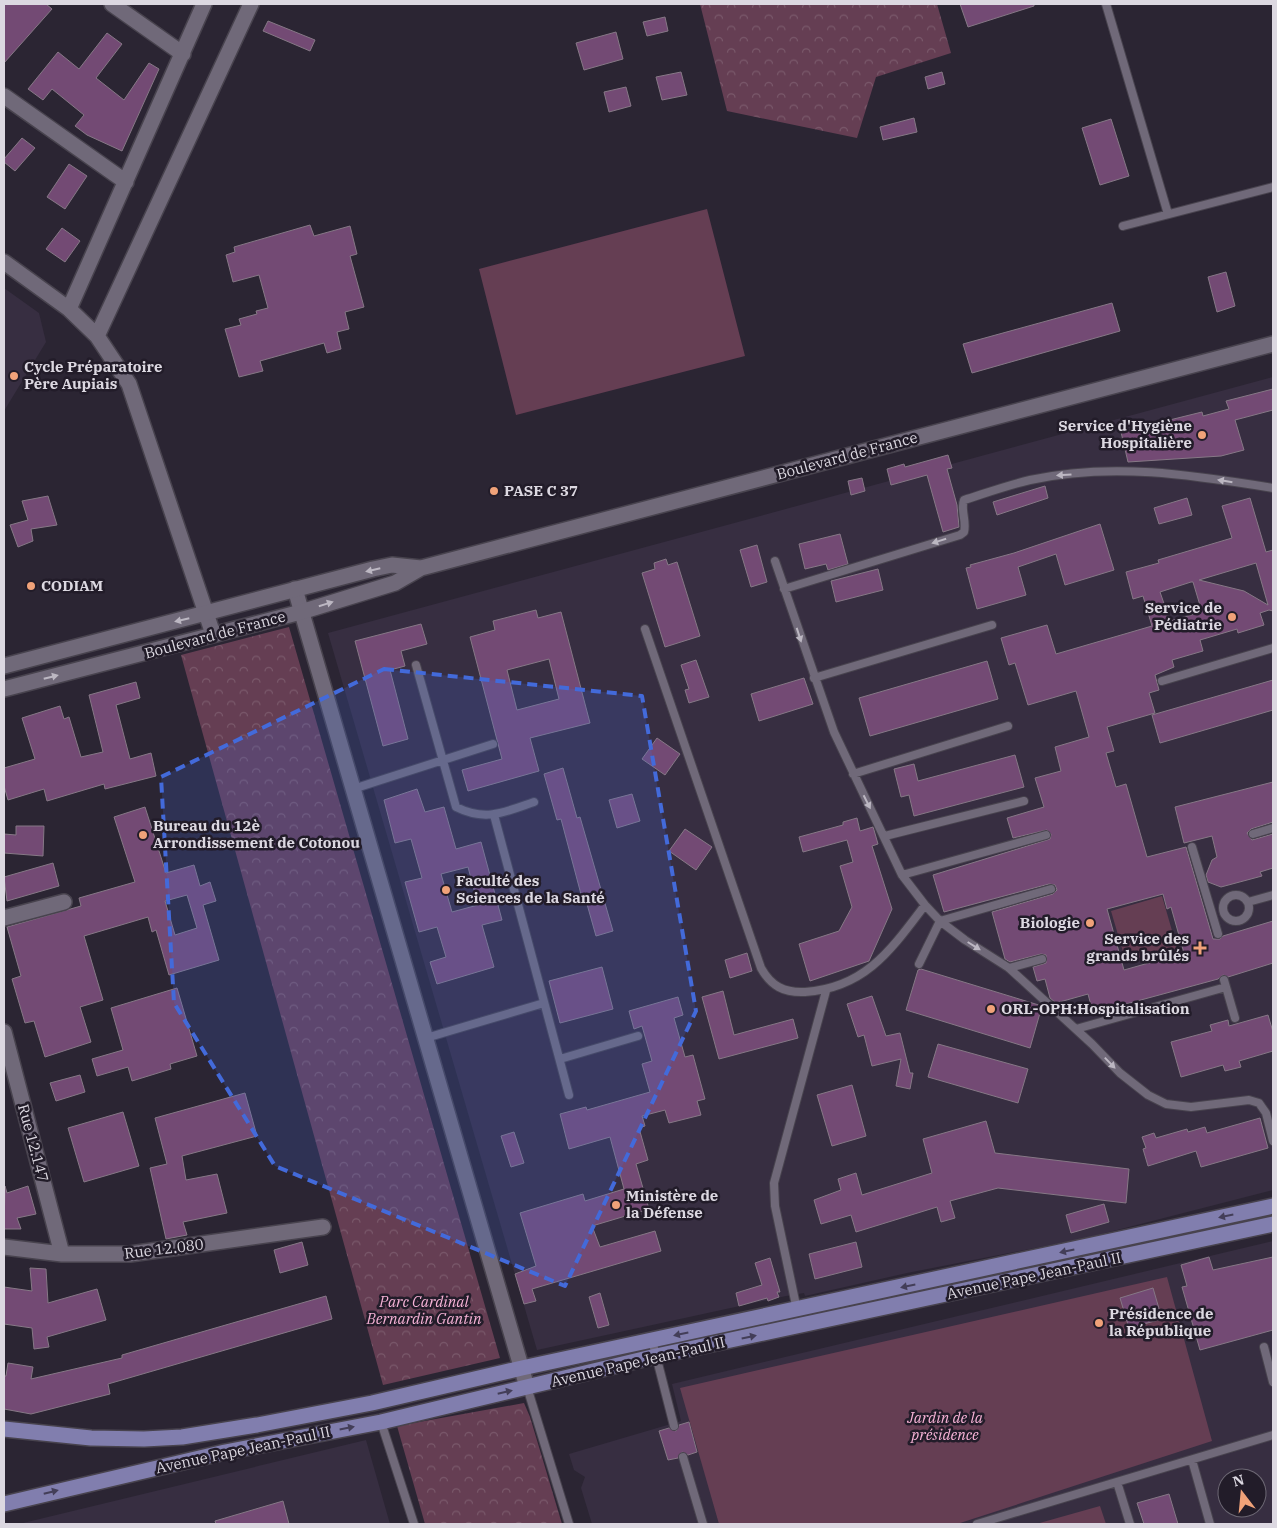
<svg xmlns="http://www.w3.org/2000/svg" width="1277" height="1528" font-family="'IBM Plex Serif',serif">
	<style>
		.built { fill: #372e41; fill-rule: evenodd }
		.forest { fill: url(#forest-crowns) }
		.garden { fill: #653e53 }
		.building { fill: #734a74; stroke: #867886; fill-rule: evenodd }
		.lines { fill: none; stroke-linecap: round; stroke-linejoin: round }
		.lane-casing { stroke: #48434e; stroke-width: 10 }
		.street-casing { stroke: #48434e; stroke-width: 18 }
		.secondary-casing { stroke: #48434e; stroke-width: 18 }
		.primary-casing { stroke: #48434e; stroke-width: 18 }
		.lane { stroke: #706979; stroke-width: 8 }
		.street { stroke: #706979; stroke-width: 15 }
		.secondary { stroke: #706979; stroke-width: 15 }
		.primary { stroke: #817eae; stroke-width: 15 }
		.oneway { fill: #bcb7c2 }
		.oneway2 { fill: #433e58 }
		.marked { fill: #436ada; fill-opacity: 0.2; stroke: #436ada; stroke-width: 4; stroke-dasharray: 10 6; stroke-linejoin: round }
		.poi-dot { fill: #f0a279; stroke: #221c29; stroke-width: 2 }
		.labels { text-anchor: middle; stroke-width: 5; stroke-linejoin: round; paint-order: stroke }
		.poi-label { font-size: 15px; font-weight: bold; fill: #dcd8e1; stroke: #221c29; text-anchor: start }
		.street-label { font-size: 15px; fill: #dcd8e1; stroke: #221c29 }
		.park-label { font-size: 15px; font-style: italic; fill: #f6b2d6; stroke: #221c29 }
	</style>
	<defs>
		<pattern id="forest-crowns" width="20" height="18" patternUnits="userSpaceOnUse" patternTransform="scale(1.25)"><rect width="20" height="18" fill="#653e53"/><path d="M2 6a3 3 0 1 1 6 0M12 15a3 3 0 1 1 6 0" fill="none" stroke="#7a596b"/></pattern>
	</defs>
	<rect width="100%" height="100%" fill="#2b2533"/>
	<path class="built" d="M4 288 39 313 46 342 4 411Z
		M1273 377V1190L1086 1238 907 1273 805 1296 804 1293 786 1296 537 1350 328 633Z
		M1273 1241V1524H592L581 1488 585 1477 574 1470 569 1454 681 1421 672 1384ZM1227 1478H1257V1508H1227Z
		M366 1440 390 1524H19Z"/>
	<path class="forest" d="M700 4H937L951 53 876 77 857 138 727 111Z
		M289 627 500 1358 383 1385 181 655Z
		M524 1403 530 1417 562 1524H425L397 1426Z"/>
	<path class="garden" d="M707 209 745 356 516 415 479 269Z
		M1162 896 1177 948 1126 962 1111 911Z
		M1167 1277 1212 1441 957 1524H719L680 1388Z
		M1100 1506 1106 1524H1036Z"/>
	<path class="building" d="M4 4H46L52 9 4 63Z
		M960 4H1034V6L968 27Z
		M665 17 668 31 647 36 643 22Z
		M268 21 315 40 310 51 263 31Z
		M616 32 623 59 584 70 576 43Z
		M107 33 122 44 96 78 124 100 149 63 159 69 122 151 87 135 75 126 84 115 52 89 43 100 28 89 58 52 79 69Z
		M681 72 687 95 662 100 656 77Z
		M942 72 945 84 928 89 925 77Z
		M626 87 631 106 609 112 604 92Z
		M914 118 917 132 883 140 880 127Z
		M1111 119 1129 176 1100 185 1082 128Z
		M22 138 35 148 15 171 4 162V159Z
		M69 164 87 176 65 209 47 197Z
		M310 225 314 236 350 226 357 254 350 256 364 307 345 312 349 329 337 332 341 349 327 353 324 343 260 361 263 371 239 377 225 329 241 325 239 319 257 314 256 311 268 308 259 275 233 282 226 255 235 252 234 247Z
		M62 228 80 241 65 262 46 249Z
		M1226 272 1235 306 1217 312 1208 277Z
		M1112 303 1120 331 972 373 963 344Z
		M1273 389V410L1235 420 1244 450 1221 456 1128 462 1121 432 1202 412 1203 416 1229 409 1226 401Z
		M948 455 952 468 947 469 957 505 959 527 943 532 927 475 891 485 887 469 904 464 905 467Z
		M862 478 865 491 851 495 848 481Z
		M1045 486 1048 498 997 515 993 502Z
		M48 496 57 525 31 529 33 541 18 547 10 525 28 520 22 501Z
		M1187 498 1192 515 1159 524 1154 508Z
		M1250 498 1266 552 1273 550V611L1269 610 1260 613 1264 625 1238 633 1237 629 1200 640 1203 651 1172 660 1174 667 1155 675 1159 690 1149 693 1155 713 1107 727 1114 751 1106 753 1116 787 1126 784 1147 857 1186 847 1213 939H1220L1223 936 1273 921V963L1228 977 1223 975 1218 979 1093 1013 1088 994 1056 1003 1050 998 1045 979 1037 981 1033 967 1046 963V955L1041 954 1010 962 1005 959 992 912 1053 894 1057 890 1055 885 1049 884 944 912 933 875 1050 839 1051 834 1047 830 1013 838 1007 818 1044 807 1035 778 1061 771 1055 747 1089 737 1076 691 1028 705 1015 663 1009 665 1001 638 1047 625 1056 654 1152 626 1143 596 1133 599 1126 572 1159 563 1158 560 1232 538 1222 506ZM1256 563 1268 605 1244 591 1199 580ZM1191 582H1193L1202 612 1170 621 1160 592ZM1163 894 1167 909 1171 907 1184 953 1124 970 1107 909Z
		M1100 524 1114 570 1065 585 1056 554 1018 567 1026 595 977 609 966 568 971 567 970 565 1014 553Z
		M840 534 848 564 828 570 826 564 805 569 799 544Z
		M757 545 767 582 751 587 740 550Z
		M666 559 668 565 677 562 700 636 665 647 642 573 655 569 654 563Z
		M878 569 883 590 836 602 831 581Z
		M536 610 538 618 561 612 590 723 530 738 539 771 468 791 462 770 502 759 470 637 495 630 493 621ZM549 659 559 699 517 710 507 670Z
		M421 624 427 644 401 651 405 666 390 670 408 739 383 746 355 641Z
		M696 660 709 697 689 703 685 690 689 689 681 665Z
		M987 661 998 699 870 736 859 698Z
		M804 678 813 704 759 721 751 694Z
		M1273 680V710L1160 743 1152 715Z
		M136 682 140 698 116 705 130 759 151 753 156 776 105 789 104 784 47 801 44 789 8 800 4 786V768L35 759 22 718 60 706 64 719 69 717 81 757 103 752 89 695Z
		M657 738 680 754 665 775 642 759Z
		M1015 755 1024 787 914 816 909 795 901 797 894 769 914 764 918 781Z
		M563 768 577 818 580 817 613 931 596 936 585 897 582 898 561 819 557 820 544 774Z
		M1273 782V822L1251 829 1247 833 1252 840 1273 834V868L1260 872 1262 876 1221 887 1208 882 1206 875 1212 860 1217 857 1212 836 1184 843 1175 807Z
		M417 789 425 812 444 807 456 849 481 842 502 920 482 925 494 967 437 984 430 962 446 957 437 927 419 932 405 882 422 878 411 839 395 843 384 800ZM468 867 478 905 452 912 441 874Z
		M632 794 640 821 617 828 609 800Z
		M145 807 166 873 194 865 200 886 210 882 216 901 203 905 219 960 169 975 156 930 152 932 148 917 84 936 103 1000 80 1007 91 1042 45 1057 34 1021 25 1023 12 979 21 976 7 927 81 906 79 898 135 882 114 817ZM187 895 197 928 175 935 165 901Z
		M857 818 860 831 873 827 874 830 878 844 872 846 892 909 869 961 810 981 799 944 839 931 852 907 840 866 853 862 847 840 803 852 799 837 843 825V822Z
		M16 826H44L43 856 4 853V834L16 835Z
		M685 829 712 847 696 870 669 851Z
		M53 863 59 886 7 901 4 877Z
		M747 953 752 971 730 978 725 960Z
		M602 967 613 1009 560 1023 549 981Z
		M921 969 1042 1006 1030 1048 906 1010 918 970Z
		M177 988 197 1056 170 1064 171 1069 132 1081 128 1067 97 1076 92 1059 123 1050 111 1008Z
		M723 991 734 1035 793 1019 798 1038 719 1059 702 997Z
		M872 996 886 1036 900 1033 910 1073H913L910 1089 896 1086 901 1059 872 1066 864 1035 858 1037 847 1004Z
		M678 997 683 1015 674 1018 685 1057 693 1055 705 1099 697 1101 701 1115 669 1123 665 1110 642 1116 645 1126 639 1128 648 1160 636 1164 649 1209 592 1226 600 1247 655 1231 661 1251 532 1289 536 1301 524 1304 515 1274 536 1266 520 1213 583 1194 585 1201 624 1189 610 1137 569 1149 560 1114 586 1107 587 1110 650 1092 642 1064 652 1061 642 1026 634 1029 629 1011Z
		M1268 1015 1273 1032V1051L1239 1061 1241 1067 1225 1071 1223 1065 1181 1077 1171 1042 1212 1031 1210 1025 1228 1020 1229 1026Z
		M938 1044 1028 1069 1018 1103 928 1077Z
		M80 1075 85 1092 56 1101 50 1083Z
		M852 1085 866 1136 832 1146 817 1095Z
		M245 1093 257 1136 182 1156 186 1180 217 1174 227 1213 183 1222 187 1235 166 1239 150 1168 167 1164 155 1118Z
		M123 1112 139 1166 84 1182 68 1128Z
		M1260 1118 1268 1148 1201 1167 1196 1151 1148 1166 1143 1149 1146 1148 1142 1137 1154 1133 1156 1138 1187 1129 1188 1132 1205 1127 1207 1133Z
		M986 1121 995 1153 1129 1169 1126 1203 998 1188 950 1201 955 1218 941 1222 937 1207 856 1232 851 1215 821 1224 814 1200 841 1190 838 1179 856 1173 862 1195 932 1173 923 1139Z
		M514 1132 524 1163 511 1167 501 1136Z
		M5 1186 7 1193 28 1186 36 1214 17 1218 21 1229H4Z
		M1104 1204 1109 1222 1071 1233 1066 1215Z
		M302 1242 308 1265 280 1273 274 1250Z
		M856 1242 862 1267 815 1279 809 1254Z
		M1209 1257 1213 1270 1273 1257V1330L1200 1350 1182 1287 1187 1286 1181 1265Z
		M770 1258 780 1292H777L779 1297 768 1301 767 1298 739 1306 736 1293 762 1285 755 1263Z
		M30 1268 46 1269 48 1303 97 1289 106 1320 47 1337 49 1347 34 1349 32 1328 4 1324V1287L32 1291Z
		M1153 1288 1162 1319 1129 1328 1120 1298Z
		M600 1293 609 1325 598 1328 589 1297Z
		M326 1296 332 1319 108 1384 110 1394 31 1414 4 1409V1376H6L8 1363 33 1367 31 1379 122 1358V1355Z
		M689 1422 697 1452 688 1455 682 1452 678 1458 668 1460 659 1431 669 1428 676 1431 679 1425Z
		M1169 1494 1178 1524H1144L1137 1503Z
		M283 1501 289 1524H216L215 1521Z"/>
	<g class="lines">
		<defs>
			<path id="lane" d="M1106 4 1168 214
				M1123 226 1273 187
				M775 561 834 732 902 875 925 905 940 921 965 940 1009 968 1092 1044 1120 1073 1148 1095 1166 1104 1191 1107 1249 1100 1259 1103 1266 1113 1273 1141
				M784 589 960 535 964 532C967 521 960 509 964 500 986 493 1008 485 1030 480 1112 462 1192 475 1273 488
				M645 629 761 968C771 986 784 993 805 992 865 988 891 950 925 905
				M416 665 456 807C486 822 505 812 534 802
				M814 678 992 625
				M1162 681 1273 648
				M853 774 1008 726
				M353 789 493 744
				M494 815 569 1095
				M1253 834 1273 828
				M885 836 1024 801
				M1192 847 1218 934
				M902 875 1046 835
				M1223 908a13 13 0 1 1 26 0a13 13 0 1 1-26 0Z
				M1248 902 1273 895
				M919 964 940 921 1051 889
				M1009 968 1042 959
				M1224 980 1235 1018
				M1076 1029 1226 987
				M426 1038 544 1003
				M560 1059 638 1036
				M797 1310 775 1206 774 1183 826 991
				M652 1340 674 1426
				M1264 1347 1273 1382
				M527 1387 569 1524
				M381 1422 414 1524
				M683 1457 703 1524
				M1192 1460 1210 1524
				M1117 1482 1130 1524
				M977 1524 1273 1435"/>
			<path id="street" d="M112 4 183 54
				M4 96 126 182
				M4 262 69 309 97 336 129 384 213 634
				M69 309 204 4
				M97 336 251 4
				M295 589 527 1387
				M4 918 64 902
				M4 1032 62 1254
				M4 1247 62 1254H130L323 1227"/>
			<path id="secondary" d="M4 666 373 569 392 565 421 568
				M4 689 301 612 395 583 421 568 1273 344"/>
			<path id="primary" d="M4 1429 91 1438 144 1439 182 1437 257 1425 372 1403 522 1368 1273 1206
				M4 1504 225 1452 381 1422 656 1356 1273 1224"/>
		</defs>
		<use href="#lane" class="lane-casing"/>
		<use href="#street" class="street-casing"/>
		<use href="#secondary" class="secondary-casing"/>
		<use href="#primary" class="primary-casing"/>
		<use href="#lane" class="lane"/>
		<use href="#street" class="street"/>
		<use href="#secondary" class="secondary"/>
		<use href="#primary" class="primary"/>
	</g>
	<defs><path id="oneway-solid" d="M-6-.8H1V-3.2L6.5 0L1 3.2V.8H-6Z" transform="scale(1.25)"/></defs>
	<g class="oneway">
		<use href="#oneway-solid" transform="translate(1064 475) rotate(176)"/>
		<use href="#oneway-solid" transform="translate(1225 481) rotate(-171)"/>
		<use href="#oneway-solid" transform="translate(939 541) rotate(163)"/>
		<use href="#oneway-solid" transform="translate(373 570) rotate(167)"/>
		<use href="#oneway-solid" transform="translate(326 604) rotate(-17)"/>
		<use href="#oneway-solid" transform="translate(182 620) rotate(167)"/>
		<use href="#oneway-solid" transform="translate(799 635) rotate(72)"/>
		<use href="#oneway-solid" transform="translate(51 677) rotate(-14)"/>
		<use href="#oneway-solid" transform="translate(867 802) rotate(63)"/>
		<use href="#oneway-solid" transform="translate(974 946) rotate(32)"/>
		<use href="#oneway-solid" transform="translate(1110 1063) rotate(46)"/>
	</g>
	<g class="oneway2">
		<use href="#oneway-solid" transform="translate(1226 1216) rotate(168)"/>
		<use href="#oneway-solid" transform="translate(1067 1251) rotate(168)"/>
		<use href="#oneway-solid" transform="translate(908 1286) rotate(168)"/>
		<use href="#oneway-solid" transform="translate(681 1334) rotate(168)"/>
		<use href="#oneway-solid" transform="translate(749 1337) rotate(-12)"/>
		<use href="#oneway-solid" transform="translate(505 1392) rotate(-13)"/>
		<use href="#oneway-solid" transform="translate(347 1428) rotate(-11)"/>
		<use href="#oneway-solid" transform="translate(51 1492) rotate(-14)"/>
	</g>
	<path class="marked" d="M384 669 642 696 696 1011 565 1286 275 1166 174 1003 161 777Z"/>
	<g class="poi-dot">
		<circle cx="14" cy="376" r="5"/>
		<circle cx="1202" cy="435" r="5"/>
		<circle cx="494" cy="491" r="5"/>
		<circle cx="31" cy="586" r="5"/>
		<circle cx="1232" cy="617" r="5"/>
		<circle cx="143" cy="835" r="5"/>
		<circle cx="446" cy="890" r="5"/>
		<circle cx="1090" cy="923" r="5"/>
		<path d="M1197.5 940.5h5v5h5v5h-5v5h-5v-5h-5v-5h5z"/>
		<circle cx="991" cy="1009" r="5"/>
		<circle cx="616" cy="1205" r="5"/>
		<circle cx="1099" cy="1323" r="5"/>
	</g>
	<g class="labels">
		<g class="poi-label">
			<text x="24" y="372">Cycle Préparatoire<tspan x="24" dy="17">Père Aupiais</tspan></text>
			<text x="1192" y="431" text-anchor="end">Service d'Hygiène<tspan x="1192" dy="17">Hospitalière</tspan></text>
			<text x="504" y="496">PASE C 37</text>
			<text x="41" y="591">CODIAM</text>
			<text x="1222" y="613" text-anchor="end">Service de<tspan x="1222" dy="17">Pédiatrie</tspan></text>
			<text x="153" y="831">Bureau du 12è<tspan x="153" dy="17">Arrondissement de Cotonou</tspan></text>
			<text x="456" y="886">Faculté des<tspan x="456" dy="17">Sciences de la Santé</tspan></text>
			<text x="1080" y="928" text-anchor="end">Biologie</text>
			<text x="1189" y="944" text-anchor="end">Service des<tspan x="1189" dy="17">grands brûlés</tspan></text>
			<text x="1001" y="1014">ORL-OPH:Hospitalisation</text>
			<text x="626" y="1201">Ministère de<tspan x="626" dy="17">la Défense</tspan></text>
			<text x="1109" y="1319">Présidence de<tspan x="1109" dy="17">la République</tspan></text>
		</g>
		<g class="street-label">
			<text transform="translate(847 456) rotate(-15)" y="5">Boulevard de France</text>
			<text transform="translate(215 635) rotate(-15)" y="5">Boulevard de France</text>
			<text transform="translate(33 1143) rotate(75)" y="5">Rue 12.147</text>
			<text transform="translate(164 1249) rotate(-7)" y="5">Rue 12.080</text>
			<text transform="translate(1034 1276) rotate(-12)" y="5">Avenue Pape Jean-Paul II</text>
			<text transform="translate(638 1362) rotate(-13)" y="5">Avenue Pape Jean-Paul II</text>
			<text transform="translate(243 1450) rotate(-12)" y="5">Avenue Pape Jean-Paul II</text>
		</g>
		<g class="park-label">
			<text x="424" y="1307">Parc Cardinal<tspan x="424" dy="17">Bernardin Gantin</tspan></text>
			<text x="945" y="1423">Jardin de la<tspan x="945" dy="17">présidence</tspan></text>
		</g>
	</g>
	<rect width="1277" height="1528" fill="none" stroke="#dcd8e1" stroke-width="10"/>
	<g transform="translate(1242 1493) rotate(344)"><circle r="24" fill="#221c29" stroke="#6c6773"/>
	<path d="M0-4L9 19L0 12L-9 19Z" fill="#f0a279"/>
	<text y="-8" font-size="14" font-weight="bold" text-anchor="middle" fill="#dcd8e1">N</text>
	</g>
</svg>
